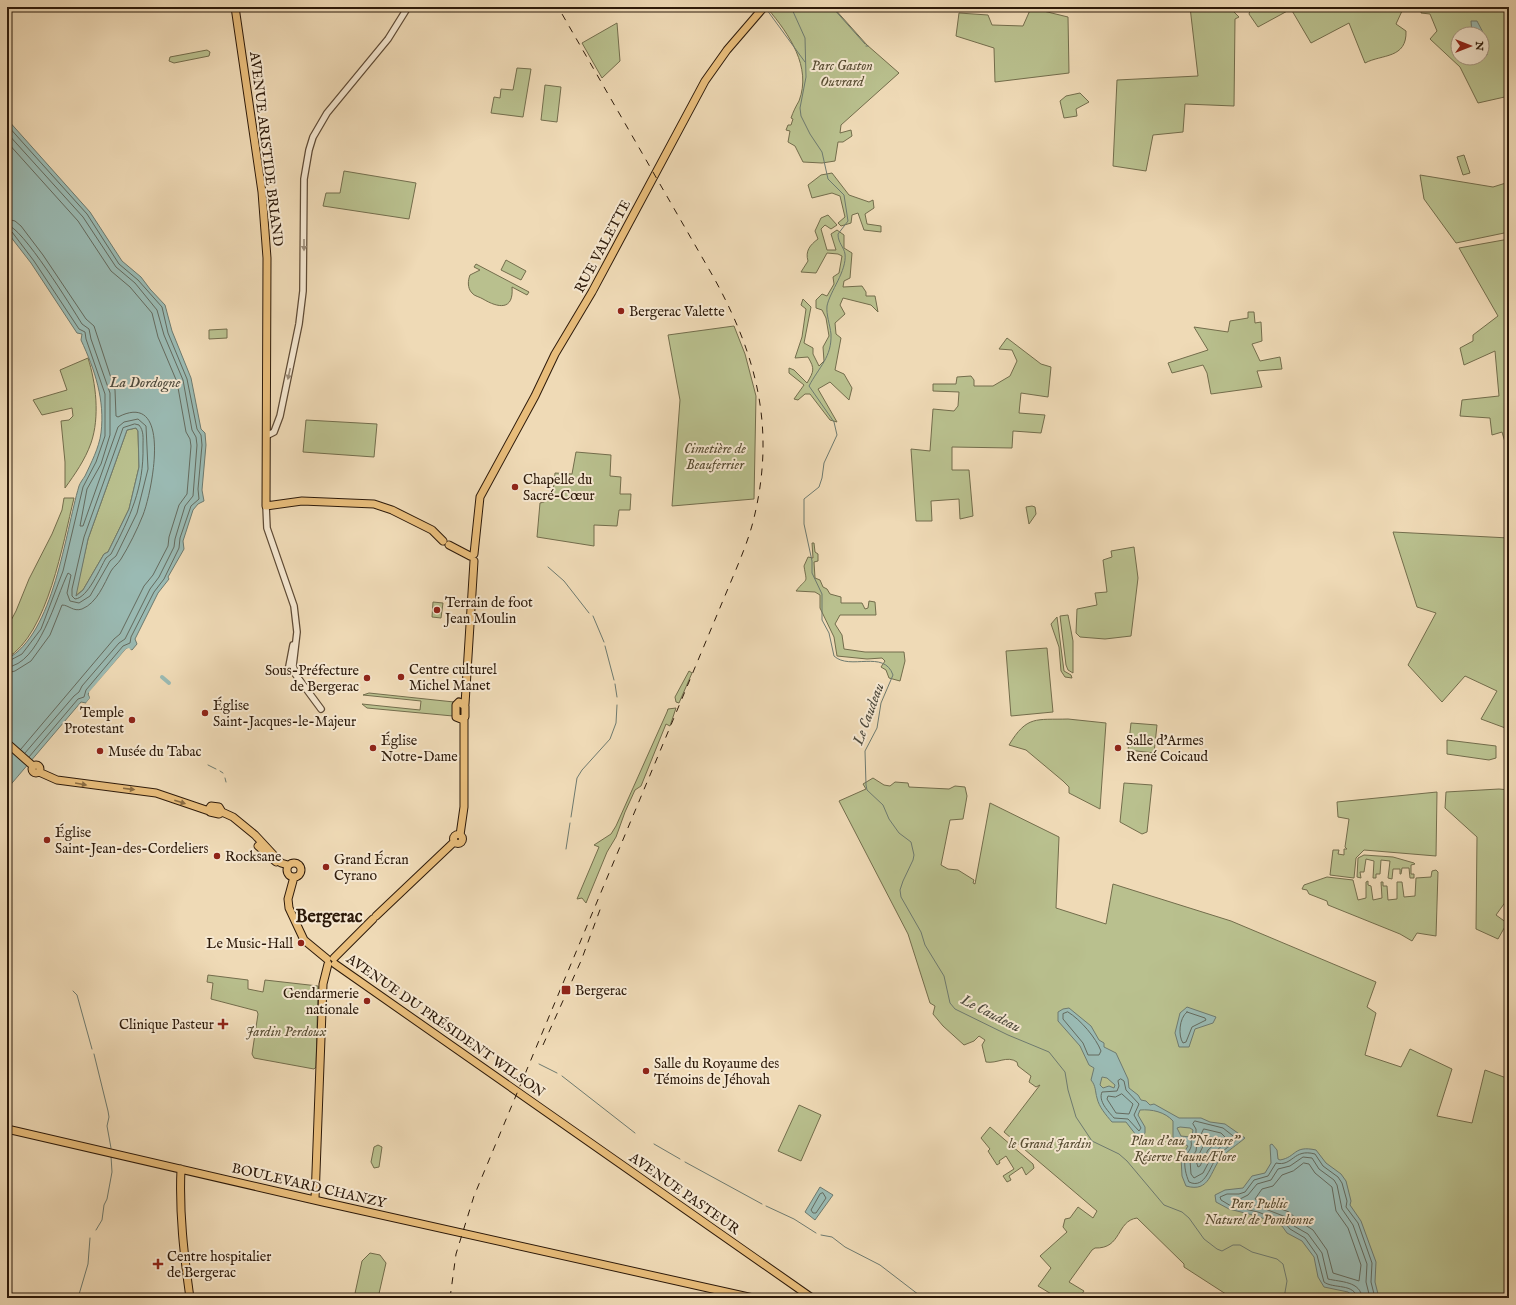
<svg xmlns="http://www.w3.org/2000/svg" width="1516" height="1305" font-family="'IM FELL English',serif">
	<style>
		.green { fill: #b9c08e; stroke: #736d4c; fill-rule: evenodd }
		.water { fill: #9abab3; stroke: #6e7a6f; fill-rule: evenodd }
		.pier { fill: #efdab6 }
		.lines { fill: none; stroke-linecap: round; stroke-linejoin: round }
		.shore { stroke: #646a5e; stroke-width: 1 }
		.stream { stroke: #6e7a6f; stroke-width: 1 }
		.canal { stroke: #9abab3; stroke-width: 4 }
		.minor-casing { stroke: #5e4a35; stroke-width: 8 }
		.major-casing { stroke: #2d1a0a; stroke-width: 9 }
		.minor { stroke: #f5e7d0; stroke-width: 5.5 }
		.major { stroke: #e8bd7b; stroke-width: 7 }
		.rail { stroke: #2d1a0a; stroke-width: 1; stroke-dasharray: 7 7; stroke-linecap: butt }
		.oneway { fill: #9b8b77 }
		.oneway2 { fill: #8a6c42 }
		.poi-dot { fill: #8f2418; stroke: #f5e7d0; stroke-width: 1.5 }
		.labels { text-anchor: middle; stroke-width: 4; stroke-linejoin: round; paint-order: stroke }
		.park-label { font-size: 14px; font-style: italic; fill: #574c32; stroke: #f5e7d0 }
		.street-label { font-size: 14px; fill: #2d1a0a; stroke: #f5e7d0 }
		.poi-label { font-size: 14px; fill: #2d1a0a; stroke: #f5e7d0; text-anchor: start }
		.water-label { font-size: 15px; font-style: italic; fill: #4e4a3d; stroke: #f5e7d0 }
		.district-label { font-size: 18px; font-weight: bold; fill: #2d1a0a; stroke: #f5e7d0 }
	</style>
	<rect width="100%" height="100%" fill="#efdab6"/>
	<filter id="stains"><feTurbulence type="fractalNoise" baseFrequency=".005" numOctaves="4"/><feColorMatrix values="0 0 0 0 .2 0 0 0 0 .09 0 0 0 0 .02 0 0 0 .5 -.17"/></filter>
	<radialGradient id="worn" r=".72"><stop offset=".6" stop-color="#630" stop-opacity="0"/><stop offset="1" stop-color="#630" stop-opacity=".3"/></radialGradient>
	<path class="green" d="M770 7H833L867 45 899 73 841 125 840 133 851 130 852 136 843 142H838L835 161 822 163 803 162 795 146 788 142 790 131 786 130 788 125H791L793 119 791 118C793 112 796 106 799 101 812 67 789 34 768 9Z
		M1190 7H1229L1239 17 1235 19 1234 106 1185 104 1183 132 1153 135 1146 171 1113 166 1117 80 1198 76Z
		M1251 7H1392L1402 11 1396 24 1406 31C1407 59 1382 54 1365 63L1349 23 1311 43 1291 9 1258 27 1249 14Z
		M1422 7H1505L1509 19V96L1478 103 1460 67 1430 39 1437 31 1430 14 1421 13ZM1458 34H1482V58H1458Z
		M1031 8 1068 17 1069 73 995 82 994 48 956 36 959 13 988 15 992 25 1023 26Z
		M617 23 620 61 602 78 582 43Z
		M207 50 210 52 209 56 174 63 169 61 170 57Z
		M517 68 531 69 523 117 491 113 494 97 500 98 501 89 513 90Z
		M545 85 561 87 557 122 541 120Z
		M1080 93 1089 102 1076 109 1077 116 1064 118 1060 101 1066 96Z
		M1464 155 1470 173 1463 175 1457 157Z
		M344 171 416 183 409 219 323 206 326 193H340Z
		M832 173 849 195 869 202 873 200 874 208 865 214 867 224 881 226V232L864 230 858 213 852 215 851 223 841 226 838 223 845 217 840 196 832 193 812 198 808 185 821 175Z
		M1420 175 1493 187 1509 182V232L1456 243 1424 199Z
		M828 215 837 225 831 229 825 225 821 229 827 250H836L831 234 837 230 844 235V248L852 253 850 278 844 281 843 287 862 286 866 292V296H875L878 312 871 305 843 298 840 305 845 314 835 323 836 334 841 338 835 370 844 374 852 388 849 400 830 382 818 389 837 422 830 420 810 394H805L798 400 794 399 804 385 789 373V368L794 370 807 383C814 371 815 369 808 357L795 358 802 337 806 309 801 305 803 299 811 307 804 343 813 348V354L819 366 824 361 823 347 829 336 826 318 822 310 816 308V300L822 294 827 296 834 284 833 277 839 273 842 256 838 254 827 253 816 273 801 272 808 261C805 251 810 245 818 239L815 231 821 218Z
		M1509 239V449H1507L1502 432 1492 435 1490 418 1460 416 1462 400 1499 396 1495 351 1464 365 1460 348 1473 341V335L1498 316 1459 248Z
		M506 260 526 271 521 280 501 270Z
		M476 264 529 292 527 295 512 287C514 311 498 308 483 299 480 297 474 296 472 293 467 288 468 280 470 275L480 270 474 267Z
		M1248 312H1254L1255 323 1261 322 1262 341 1252 344 1260 361 1280 357 1282 369 1257 371 1262 387 1211 394 1207 373 1203 365 1172 373 1168 363 1208 350 1194 327 1228 332 1230 321 1248 318Z
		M734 326 745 354 756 396 754 499 672 506 680 400 668 335Z
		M227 329V338L209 339V330Z
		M1007 338 1041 364 1051 367 1048 397 1021 393 1019 413 1045 415 1041 433 1013 431 1012 448 952 447V470H969L973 516 960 519 959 499 931 501 932 521H916L911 449 930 451 933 409 954 411 958 406 959 392 933 391V384H956L957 377 971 376 974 380V386H993L1010 376 1017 361 1012 350 999 349Z
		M88 358C96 383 100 417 91 443 85 460 75 474 65 488V462L61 421 69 420 73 416 72 408 42 415 33 400 67 390 60 370Z
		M306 420 377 424 374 457 303 452Z
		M136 428 138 431 139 467 129 509 108 552 104 554 83 590 75 596 88 539 127 430Z
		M576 452 611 455 610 476 621 477 620 494H631L630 510H619L617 526 594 525V546L537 537 540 503C554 501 554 484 555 473L572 474Z
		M64 498H74C63 542 48 634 7 658V628L16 611 29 579 52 534 62 510Z
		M1032 506 1035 507 1036 514 1029 524 1026 507Z
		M1393 532 1509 538 1508 729 1481 719 1497 691 1465 676 1442 702 1408 665 1436 613 1417 607Z
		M812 543H814L815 552 818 554V561L814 562 815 578 820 580 823 587 827 589 830 594 841 597V603H862L865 609 868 608 869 601 875 602 876 615H840L835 624 842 635 844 649 865 652H904L905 661 900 681 889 678 886 670 881 667 885 661 882 658 867 659 837 656 834 637 820 608V595L815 592 796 591C808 576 807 585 804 566L808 557 813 558Z
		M1134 547 1138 578 1131 636 1105 639 1080 637 1076 633 1077 609 1097 605 1095 593 1107 592 1103 560 1112 557 1111 551Z
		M433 602 443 603 441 618 432 617Z
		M1068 615 1073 641V673L1068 670 1066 665 1060 616Z
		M1057 617 1064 671 1071 675 1072 678 1065 677 1061 671 1059 647 1051 624Z
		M1047 648 1053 712 1011 716 1006 651Z
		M689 671 692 673 679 703 676 702 675 697Z
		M369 693 454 702 456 703 453 716 367 708 362 704 420 710 421 701 363 695Z
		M676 708 670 726 666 724 641 786 635 790 625 812 616 837 607 852 586 903 582 898 577 899 599 847 594 845 611 834 616 826 667 712 668 709Z
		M1068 719 1106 723 1100 809 1069 793V787L1063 781 1026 750 1009 745C1027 715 1036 720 1068 719Z
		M1131 723 1157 725 1154 753 1128 750Z
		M1447 740 1496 746V758L1489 760 1447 754Z
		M873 778 884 785 890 786 895 782 908 783 909 787 949 789 955 786 965 787 967 796 963 819 950 820 941 865 948 869 958 870 974 880 973 883 975 884 990 803 1059 837 1056 908 1106 924 1113 884 1231 921 1376 982 1367 1007 1376 1013 1365 1055 1401 1067 1410 1049 1452 1069 1437 1116 1472 1123 1485 1070 1509 1079V1298H1232L1184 1267V1264L1137 1218C1116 1221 1122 1249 1095 1248L1092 1250 1069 1282 1084 1291 1079 1298H1053V1295L1038 1286 1051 1268 1040 1256 1067 1232 1063 1227 1065 1219 1070 1218 1078 1207 1093 1218 1097 1211 1004 1132 1040 1085 1036 1087 1029 1082 1031 1076 1018 1066 1017 1062C1007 1055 997 1064 986 1062L982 1045 985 1040 979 1036 974 1041 964 1045 943 1026 933 1014 935 1006 930 1003 908 934 839 801 866 789 863 784Z
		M1124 783 1152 785 1147 832 1142 834 1120 822Z
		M1499 789 1509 790V897L1496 915 1507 923 1498 939 1476 929 1477 837 1445 808 1446 792Z
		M1437 792 1436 856 1364 850 1356 858 1354 878 1330 875 1333 850H1339L1338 854 1344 855V849H1347L1345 847 1349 819 1338 817 1337 802Z
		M1364 855 1393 857 1414 863 1415 864 1411 865V874H1414V878H1410L1409 868H1402L1401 874H1400V869H1393L1392 879 1388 878 1390 861 1381 860 1380 874H1376V878H1373L1374 861 1366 859 1364 872H1360L1361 878 1357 877 1358 858Z
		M1436 870 1438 872 1436 936 1417 933 1412 941 1400 934 1328 905 1327 901 1309 894 1307 890 1302 889 1304 885 1327 877 1353 880 1358 900 1366 898V882L1368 881V885L1371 886 1373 900 1382 898 1381 882H1383V886H1387L1388 900 1397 899V882H1402L1404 897 1415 896 1416 878 1431 877 1432 871Z
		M208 975 248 980V989L263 992 265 980 318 986 316 1067 314 1069 254 1058 252 1054 258 1014 257 1011 211 999 213 983 207 982Z
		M799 1105 821 1115 801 1161 778 1151Z
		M990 1127 1033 1164 1034 1168 1026 1175 1022 1167 1009 1176 1011 1180 1007 1182 1003 1176 1014 1169 1006 1156 999 1161 1000 1163 997 1165 988 1151 990 1149 981 1138Z
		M378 1145 382 1147 379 1167 374 1168 371 1162 374 1147Z
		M370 1253 380 1255 386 1263 378 1298H354L362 1261Z"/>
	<path class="water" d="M1471 21H1477L1487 40V55L1482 54V34H1472Z
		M7 119 90 212 122 261 141 277 150 289 165 305 172 331 191 378 201 429 205 433 206 445 202 490 204 501 198 504 193 510 183 541 184 549 168 577 169 579 158 593 135 639 137 644 132 650 126 649 88 694 90 698 86 703 81 702 7 789V659C54 634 65 533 79 486 80 483 83 479 85 476 91 463 99 448 101 433 105 400 95 370 81 340L82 334 77 333 31 263 7 232ZM136 428 138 431 139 467 129 509 108 552 104 554 83 590 76 596 88 539 127 430Z
		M1187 1007 1216 1017 1213 1023 1195 1029 1189 1047H1179L1175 1033 1180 1013Z
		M1069 1008 1091 1026 1099 1040 1104 1043V1047L1116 1053 1128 1079 1129 1088 1138 1095 1141 1100 1146 1101 1150 1105 1154 1104 1179 1118H1201L1210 1122 1225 1124 1245 1138C1237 1145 1227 1151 1221 1158 1210 1171 1210 1193 1186 1186L1182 1176 1181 1157 1188 1146 1180 1142 1177 1145 1173 1143V1121C1165 1112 1152 1109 1140 1110L1138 1115 1145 1127V1133L1142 1137 1136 1135 1126 1122H1112C1106 1115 1099 1107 1097 1098 1095 1091 1096 1086 1091 1080L1094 1068 1089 1065 1080 1046 1058 1021V1012L1063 1009ZM1102 1077 1107 1078 1115 1085 1114 1088 1109 1086 1103 1088 1100 1085ZM1180 1127 1190 1128 1193 1130 1192 1135 1190 1137 1181 1136 1177 1128Z
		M1272 1144 1277 1150 1278 1159 1280 1160C1297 1157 1293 1145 1316 1150L1326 1163 1341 1174 1346 1181 1351 1201 1350 1205 1361 1221 1376 1262 1375 1282 1379 1298H1356L1348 1292 1324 1287 1318 1277 1314 1257 1302 1241 1287 1233 1282 1226 1257 1216 1229 1209 1216 1202 1215 1195 1225 1190 1243 1188 1252 1176 1265 1173 1271 1163 1270 1145Z
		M820 1187 833 1195 815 1220 805 1212Z"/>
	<path class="pier" d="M129 648 133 652 127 650 91 693 92 698 87 705 86 703 90 698 89 692 126 649Z"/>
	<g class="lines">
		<path class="shore" d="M7 125 87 214 119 264 138 280 162 307 168 333 187 379 197 429 201 435 202 445 198 489 199 499 191 506 180 538 179 548 164 579 154 592 131 637 130 643 123 646 86 690 84 697 78 699 29 757
			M7 133 83 217 116 267 135 283 157 310 164 335 183 380 192 430 196 437 197 445 193 496 185 506 175 539 174 547 159 577 150 589 125 639 119 643 82 686 79 692 74 696 25 753
			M7 142 78 221 111 271 130 287 152 313 158 337 177 382 186 432 190 439 191 446 187 494 179 505 169 537 168 546 153 575 144 586 120 634 114 639 21 749
			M7 219 15 221 21 226 43 255 86 319 94 326 115 390 116 416 118 417C173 389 152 492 143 515 137 530 129 546 121 559 118 564 114 566 111 571 104 584 97 603 82 609 73 612 69 605 62 605L50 635 31 661 15 671 7 673
			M7 225C22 226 72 308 82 324L89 329 91 339 110 393V435L101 464 87 489 80 526H83L118 427 124 422 138 419 146 426 148 469 137 513 116 556 110 561 90 596 79 603 70 601 67 593 71 575 68 573C56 597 39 665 7 667
			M7 230 12 232 34 261 79 329 85 332 86 339 105 394V436L96 462 83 487 63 571 41 629 22 654 7 662
			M135 424 139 425C144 431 143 438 143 446 144 488 130 517 111 554L106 558C100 568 88 598 75 599L72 596V589L84 537 123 428Z
			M1068 1012C1081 1020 1096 1038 1101 1051L1099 1055H1088L1083 1043 1063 1019V1014Z
			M1187 1012 1205 1018 1206 1020 1192 1027 1186 1042 1183 1043C1178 1036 1179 1018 1187 1012Z
			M1121 1079 1124 1081 1126 1090 1139 1104 1134 1115 1141 1128 1139 1131 1128 1119 1114 1118C1108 1111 1098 1101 1102 1092L1117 1091 1119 1086 1118 1081Z
			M1122 1094 1133 1104 1129 1114 1116 1113 1107 1099 1108 1096 1115 1097Z
			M1195 1121 1223 1128 1237 1139C1232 1146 1223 1149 1218 1156 1210 1164 1206 1190 1189 1182 1186 1175 1184 1167 1185 1159 1186 1152 1193 1150 1191 1141L1196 1136V1129L1193 1124Z
			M1204 1129 1221 1133 1228 1140 1213 1154 1203 1173 1194 1178 1191 1174 1190 1160 1196 1151 1197 1143Z
			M1208 1137 1217 1138 1218 1141 1208 1150 1200 1166 1198 1167 1196 1161Z
			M1304 1163 1309 1164 1315 1173 1332 1187 1336 1211 1348 1228 1361 1265 1359 1281 1333 1273 1327 1250 1313 1230 1299 1221 1289 1212 1255 1199 1262 1189 1273 1186 1282 1175 1293 1171Z
			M823 1193 826 1198 816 1213H813L811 1210 820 1194Z
			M1357 1298C1355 1283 1333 1289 1324 1282L1317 1255 1305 1238 1290 1229 1284 1222 1258 1212 1231 1206 1221 1200 1220 1197 1227 1194H1239L1245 1192 1254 1180 1268 1176 1276 1163C1293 1167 1293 1148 1315 1154L1323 1166 1338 1177 1342 1183 1347 1201 1346 1207 1358 1223 1372 1263 1371 1282 1375 1298
			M1362 1298C1361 1281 1340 1282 1328 1279L1322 1253 1308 1234 1294 1226 1286 1217 1260 1207 1239 1203 1238 1200 1248 1195 1257 1184 1271 1180 1278 1169 1290 1166 1303 1157 1312 1158 1319 1169 1334 1180 1337 1185 1342 1209 1353 1225 1367 1264 1366 1282 1370 1298"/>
		<path class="stream" d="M791 7 805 38 806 77 800 108 801 116 810 134 822 152 828 179 844 195 848 221 838 234C838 243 844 247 845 254 847 271 830 291 827 306 826 314 830 325 831 334 832 357 819 367 809 386L834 422 837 435 824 463 822 478 819 487 804 499V524L812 561V573L822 594V620L829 633 834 656C850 671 884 649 893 675L881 703 877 728 865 751 866 785 867 790 883 805 889 819 899 833 911 842 914 855 913 860 903 881 900 890 901 897 921 932 925 945 944 976 950 1003 955 1009 1008 1035 1049 1052 1065 1072 1068 1090 1076 1117 1092 1141 1119 1154 1127 1161 1164 1205 1182 1212 1189 1218 1204 1239 1217 1249 1222 1251 1233 1245H1240L1252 1252 1277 1259 1283 1264 1287 1281 1284 1298
			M832 7 865 44
			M767 10 805 62
			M866 46H868
			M548 567 564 581 589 613
			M593 616 604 642
			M605 646 614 680
			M615 684 617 697
			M208 765 216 769
			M220 771 223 773
			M225 778 226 782
			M571 817 577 778 582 770 610 739 616 723 617 705
			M566 849 570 823
			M73 991 77 995 92 1049
			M94 1054 108 1111 109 1117 107 1126 111 1148
			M539 1064 557 1073
			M562 1076 635 1133
			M654 1144 680 1159
			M685 1162 762 1204
			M766 1206 794 1219 816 1233
			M96 1230 102 1220 104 1205 107 1199 112 1172 111 1156
			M821 1235 832 1237 845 1247 880 1265 923 1298
			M78 1298 88 1264 90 1238"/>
		<path class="canal" d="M162 677 169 683"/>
		<defs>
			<path id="minor" d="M268 435 274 432 280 416 299 324 303 291 304 179 309 150 313 137 327 113 388 39 408 7
				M266 506 267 528 294 606 297 632 293 666
				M288 669a3 3 0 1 1 6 0a3 3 0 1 1-6 0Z
				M289 666 293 645
				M293 671 321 709"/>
			<path id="major" d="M235 7 262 192 267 258 266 506 302 501 374 504 392 510 432 530 443 541
				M449 545 470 556
				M474 554 480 497 535 396 555 354 592 292 705 81 727 50 764 7
				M459 702 465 706V717L461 719 456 717V705Z
				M465 704 474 561
				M7 743 33 766
				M32 769a4 4 0 1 1 8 0a4 4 0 1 1-8 0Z
				M39 772 57 780 156 793 209 811
				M222 812 219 814 210 812 209 809 211 806 219 807 222 812 233 817 255 835 281 863 288 865
				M453.5 839a4.5 4.5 0 1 1 9 0a4.5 4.5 0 1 1-9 0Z
				M460 835 464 807V718
				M258 846 276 862
				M287 870a7 7 0 1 1 14 0a7 7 0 1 1-14 0Z
				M294 877 288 899 289 908 304 940 327 959
				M376 916 454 842
				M334 958 373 919
				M335 964 812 1298
				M7 1129 323 1202 753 1298
				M181 1169C179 1213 184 1255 190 1298
				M315 1199 323 984 328 964"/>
		</defs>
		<use href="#minor" class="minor-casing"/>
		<use href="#major" class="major-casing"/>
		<use href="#minor" class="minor"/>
		<use href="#major" class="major"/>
		<path class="rail" d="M543 1045 581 961 601 907
			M450 1298 456 1254 474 1196 732 579C740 560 748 541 753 522 776 431 758 358 714 278L558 7"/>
	</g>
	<defs><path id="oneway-solid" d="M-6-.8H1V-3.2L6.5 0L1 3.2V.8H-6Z"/></defs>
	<g class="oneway">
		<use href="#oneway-solid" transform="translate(304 245) rotate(90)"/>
		<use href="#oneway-solid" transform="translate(289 374) rotate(102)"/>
	</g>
	<g class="oneway2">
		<use href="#oneway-solid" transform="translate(81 784) rotate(10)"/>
		<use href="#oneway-solid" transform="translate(129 789) rotate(7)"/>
		<use href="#oneway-solid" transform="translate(180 802) rotate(18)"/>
	</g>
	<g class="poi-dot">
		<circle cx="621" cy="311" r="4"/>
		<circle cx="515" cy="487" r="4"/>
		<circle cx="437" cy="610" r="4"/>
		<circle cx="401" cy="677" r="4"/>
		<circle cx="367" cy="678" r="4"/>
		<circle cx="205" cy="713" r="4"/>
		<circle cx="132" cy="720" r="4"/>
		<circle cx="373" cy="748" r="4"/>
		<circle cx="1118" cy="748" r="4"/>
		<circle cx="100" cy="751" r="4"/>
		<circle cx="47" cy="840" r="4"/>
		<circle cx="217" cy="856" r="4"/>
		<circle cx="326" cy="867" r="4"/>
		<circle cx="301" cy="943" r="4"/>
		<rect x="561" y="985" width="10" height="10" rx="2"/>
		<circle cx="367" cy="1001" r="4"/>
		<path d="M221 1018h4v4h4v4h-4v4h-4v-4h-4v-4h4z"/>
		<circle cx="646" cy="1071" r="4"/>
		<path d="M156 1258h4v4h4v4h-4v4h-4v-4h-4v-4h4z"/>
	</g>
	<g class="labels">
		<g class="park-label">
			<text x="842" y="70">Parc Gaston<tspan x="842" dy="16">Ouvrard</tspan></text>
			<text x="715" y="453">Cimetière de<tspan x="715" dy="16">Beauferrier</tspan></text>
			<text x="286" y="1036">Jardin Perdoux</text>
			<text x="1185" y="1145">Plan d'eau "Nature"<tspan x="1185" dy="16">Réserve Faune/Flore</tspan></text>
			<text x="1050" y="1148">le Grand Jardin</text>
			<text x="1259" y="1208">Parc Public<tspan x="1259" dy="16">Naturel de Pombonne</tspan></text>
		</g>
		<g class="street-label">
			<text transform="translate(267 149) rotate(83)" y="5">AVENUE ARISTIDE BRIAND</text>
			<text transform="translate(602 246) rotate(-62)" y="5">RUE VALETTE</text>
			<text transform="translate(446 1025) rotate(35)" y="5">AVENUE DU PRÉSIDENT WILSON</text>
			<text transform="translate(309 1185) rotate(13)" y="5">BOULEVARD CHANZY</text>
			<text transform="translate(685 1193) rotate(35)" y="5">AVENUE PASTEUR</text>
		</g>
		<g class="poi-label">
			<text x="629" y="316">Bergerac Valette</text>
			<text x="523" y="484">Chapelle du<tspan x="523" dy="16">Sacré-Cœur</tspan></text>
			<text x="445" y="607">Terrain de foot<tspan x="445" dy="16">Jean Moulin</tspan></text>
			<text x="409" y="674">Centre culturel<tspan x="409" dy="16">Michel Manet</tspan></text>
			<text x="359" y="675" text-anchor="end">Sous-Préfecture<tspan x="359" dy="16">de Bergerac</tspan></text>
			<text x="213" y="710">Église<tspan x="213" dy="16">Saint-Jacques-le-Majeur</tspan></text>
			<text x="124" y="717" text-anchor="end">Temple<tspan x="124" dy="16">Protestant</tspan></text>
			<text x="381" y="745">Église<tspan x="381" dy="16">Notre-Dame</tspan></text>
			<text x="1126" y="745">Salle d'Armes<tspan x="1126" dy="16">René Coicaud</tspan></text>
			<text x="108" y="756">Musée du Tabac</text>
			<text x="55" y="837">Église<tspan x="55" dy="16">Saint-Jean-des-Cordeliers</tspan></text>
			<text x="225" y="861">Rocksane</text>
			<text x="334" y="864">Grand Écran<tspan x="334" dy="16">Cyrano</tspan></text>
			<text x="293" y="948" text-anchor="end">Le Music-Hall</text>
			<text x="575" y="995">Bergerac</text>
			<text x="359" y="998" text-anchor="end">Gendarmerie<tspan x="359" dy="16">nationale</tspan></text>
			<text x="214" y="1029" text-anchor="end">Clinique Pasteur</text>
			<text x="654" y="1068">Salle du Royaume des<tspan x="654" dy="16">Témoins de Jéhovah</tspan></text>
			<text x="167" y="1261">Centre hospitalier<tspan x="167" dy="16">de Bergerac</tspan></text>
		</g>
		<g class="water-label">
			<text x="145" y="387">La Dordogne</text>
			<text transform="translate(868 714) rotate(-70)" y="5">Le Caudeau</text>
			<text transform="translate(991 1013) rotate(27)" y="5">Le Caudeau</text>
		</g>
		<g class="district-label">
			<text x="329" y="922">Bergerac</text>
		</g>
	</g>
	<rect width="1516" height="1305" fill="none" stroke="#efdab6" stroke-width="24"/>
	<rect x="8" y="8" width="1500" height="1289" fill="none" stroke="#2d1a0a" stroke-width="2"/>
	<rect x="12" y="12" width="1492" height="1281" fill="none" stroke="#2d1a0a"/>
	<g transform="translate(1470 46) rotate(90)"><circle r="19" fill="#f5e7d0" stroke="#a59581"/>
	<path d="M0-3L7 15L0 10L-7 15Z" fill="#8f2418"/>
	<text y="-6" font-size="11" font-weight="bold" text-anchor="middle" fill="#2d1a0a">N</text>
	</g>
	<rect width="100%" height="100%" filter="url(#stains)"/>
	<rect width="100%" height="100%" fill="url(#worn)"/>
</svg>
